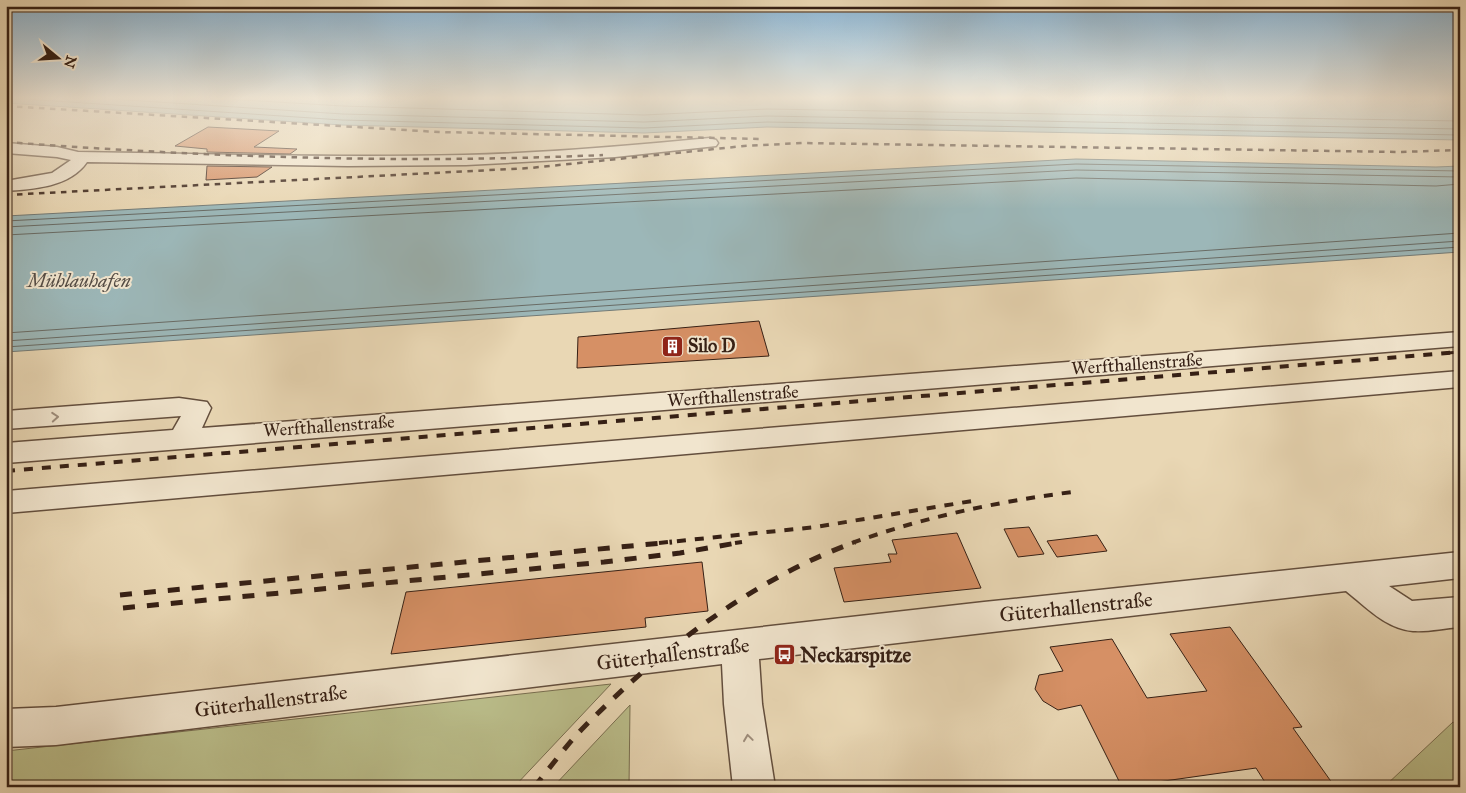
<svg xmlns="http://www.w3.org/2000/svg" width="1466" height="793" font-family="'IM FELL Great Primer',serif">
	<style>
		.green { fill: #babd8a; stroke: #786e50 }
		.water { fill: #9cb7b8; stroke: #737b77 }
		.lines { fill: none; stroke-linecap: round; stroke-linejoin: round }
		.shore { stroke: #696c66; stroke-width: 1 }
		.building { fill: #d69065; stroke: #362015 }
		.minor-casing { stroke: #634e3d; stroke-width: 3 }
		.minor { fill: #f1e5ce; fill-rule: evenodd }
		.rail-far3 { stroke: #362015; stroke-width: 2.5; stroke-dasharray: 5.5 5.5; stroke-linecap: butt }
		.rail-far2 { stroke: #362015; stroke-width: 3; stroke-dasharray: 7 7; stroke-linecap: butt }
		.rail-far1 { stroke: #362015; stroke-width: 4; stroke-dasharray: 9 9; stroke-linecap: butt }
		.rail { stroke: #362015; stroke-width: 5; stroke-dasharray: 12 12; stroke-linecap: butt }
		.oneway { stroke: #9d8c7b }
		.labels { text-anchor: middle; stroke-width: 4; stroke-linejoin: round; paint-order: stroke }
		.poi-label { font-size: 18px; font-weight: bold; fill: #362015; stroke: #f1e5ce; text-anchor: start }
		.street-label { font-size: 18px; fill: #362015; stroke: #f1e5ce }
		.water-label { font-size: 19px; font-style: italic; fill: #554d46; stroke: #f1e5ce }
		.near-street-label { font-size: 21px; fill: #362015; stroke: #f1e5ce }
		.near-poi-label { font-size: 21px; font-weight: bold; fill: #362015; stroke: #f1e5ce; text-anchor: start }
	</style>
	<rect width="100%" height="100%" fill="#e9d7b4"/>
	<filter id="stains"><feTurbulence type="fractalNoise" baseFrequency=".004" numOctaves="4"/><feColorMatrix values="0 0 0 0 .2 0 0 0 0 .09 0 0 0 0 .02 0 0 0 .5 -.17"/></filter>
	<radialGradient id="worn" r=".72"><stop offset=".6" stop-color="#630" stop-opacity="0"/><stop offset="1" stop-color="#630" stop-opacity=".3"/></radialGradient>
	<path class="green" d="M611 684 514 787H6V751Z
		M630 705 629 787H553Z
		M1453 722 1460 727V787H1384Z"/>
	<path class="water" d="M6 98H1460V140L767 127 644 133 342 125 6 103Z
		M1076 159 1436 167 1460 166V252L6 352V216Z"/>
	<g class="lines">
		<path class="shore" d="M9 98 342 120 644 128 767 122 1460 135
			M96 98 343 114 644 122 767 116 1460 129
			M210 98 343 106 644 115 767 109 1460 121
			M6 221 1076 164 1460 171
			M6 227 1076 170 1460 177
			M6 235 1076 178 1436 186 1460 184
			M6 333 1460 233
			M6 341 1460 241
			M6 347 1460 247"/>
	</g>
	<path class="building" d="M208 127 279 131 254 147 297 149 290 154 207 152V149L175 146Z
		M207 166 272 167 257 177 206 180Z
		M759 321 769 356 577 368 578 337Z
		M1029 527 1044 554 1018 557 1004 529Z
		M957 533 981 588 844 602 834 568 891 562 888 554H897L892 540Z
		M1097 535 1107 551 1057 557 1047 541Z
		M702 562 708 611 645 618 646 627 391 654 406 592Z
		M1230 627 1302 727 1293 728 1335 787H1268L1256 768 1122 787 1081 705 1058 710 1043 701 1035 689 1039 675 1063 671 1050 647 1112 639 1147 698 1207 691 1170 634Z"/>
	<g class="lines">
		<defs>
			<path id="minor" d="M710 138 716 140 718 143 716 146 615 157 466 165 348 166 87 162C70 187 34 189 6 191V181L52 173 71 160 57 157 6 153V143L57 147 78 152C207 154 336 158 464 155 546 153 628 146 710 138Z
				M1460 332V346L6 463V443L173 430 181 416 6 429V411L179 398 207 402 211 408 202 428Z
				M1460 371V387L6 513V491Z
				M1460 552V578L1389 586 1412 601 1460 597V627C1445 628 1428 632 1413 631 1386 629 1365 606 1346 591L759 659 762 704 775 787H733L724 704 722 664 56 745 6 747V709L56 707 984 602Z"/>
		</defs>
		<use href="#minor" class="minor-casing"/>
		<use href="#minor" class="minor"/>
		<path class="rail-far3" d="M6 106 439 132 763 139
			M6 142C205 157 403 164 603 155
			M6 195 530 168 744 146 802 143 1400 152 1457 150"/>
		<path class="rail-far2" d="M1447 353 1460 352"/>
		<path class="rail-far1" d="M6 471 1460 352
			M659 543 816 527 972 501
			M735 543 742 542
			M852 543C924 517 996 502 1072 492"/>
		<path class="rail" d="M120 595 672 542
			M123 608 604 562 680 553 742 542
			M534 787C551 767 566 745 585 726 660 650 754 579 855 542"/>
	</g>
	<defs><path id="oneway-chevron" d="M-2-3.5L2.5 0L-2 3.5" fill="none" stroke-width="1.6" stroke-linecap="round" stroke-linejoin="round" transform="scale(1.25)"/></defs>
	<g class="oneway">
		<use href="#oneway-chevron" transform="translate(55 417) rotate(-4)"/>
		<use href="#oneway-chevron" transform="translate(748 738) rotate(-98)"/>
	</g>
	<linearGradient id="sky" x2="0" y2="1"><stop stop-color="#89b5d5"/><stop offset="0.47" stop-color="#f5eddd"/><stop offset="1" stop-color="#f5eddd" stop-opacity="0"/></linearGradient>
	<rect width="1466" height="209" fill="url(#sky)"/>
	<defs>
		<symbol id="building-square" viewBox="-11 -11 22 22"><rect x="-9" y="-9" width="18" height="18" rx="4" fill="#8f2418" stroke="#f1e5ce"/><path d="M-4-6H4V6H1V3H-1V6H-4ZM-2.5-4.3h1.7v1.8h-1.7ZM.8-4.3h1.7v1.8H.8ZM-2.5-1h1.7V.8h-1.7ZM.8-1h1.7V.8H.8Z" fill="#fff"/></symbol>
		<symbol id="bus-square" viewBox="-11 -11 22 22"><rect x="-9" y="-9" width="18" height="18" rx="4" fill="#8f2418" stroke="#f1e5ce"/><path d="M-5-6H5V4H4V6H2V4H-2V6H-4V4H-5ZM-3.5-4V0h7V-4ZM-3.5 1.2v1.5H-2V1.2ZM2 1.2v1.5H3.5V1.2Z" fill="#fff"/></symbol>
	</defs>
	<g fill-rule="evenodd">
		<use href="#building-square" x="660" y="334" width="25" height="25"/>
		<use href="#bus-square" x="772" y="642" width="25" height="25"/>
	</g>
	<g class="labels">
		<g class="poi-label">
			<text x="688" y="352">Silo D</text>
		</g>
		<g class="street-label">
			<text transform="translate(1137 364) rotate(-4)" y="6">Werfthallenstraße</text>
			<text transform="translate(733 396) rotate(-4)" y="6">Werfthallenstraße</text>
			<text transform="translate(329 426) rotate(-4)" y="6">Werfthallenstraße</text>
		</g>
		<g class="water-label">
			<text x="79" y="287">Mühlauhafen</text>
		</g>
		<g class="near-street-label">
			<text transform="translate(1076 607) rotate(-6)" y="7">Güterhallenstraße</text>
			<text transform="translate(673 654) rotate(-7)" y="7">Güterhallenstraße</text>
			<text transform="translate(271 701) rotate(-7)" y="7">Güterhallenstraße</text>
		</g>
		<g class="near-poi-label">
			<text x="800" y="662">Neckarspitze</text>
		</g>
	</g>
	<rect width="1466" height="793" fill="none" stroke="#e9d7b4" stroke-width="25"/>
	<rect x="8" y="8" width="1451" height="778" fill="none" stroke="#362015" stroke-width="2.5"/>
	<rect x="12" y="12" width="1441" height="768" fill="none" stroke="#362015"/>
	<g transform="translate(58 58) rotate(108)" stroke="#f1e5ce" stroke-width="4" paint-order="stroke">
	<path d="M0-4L9 19L0 12L-9 19Z" fill="#362015"/>
	<text y="-8" font-size="14" font-weight="bold" text-anchor="middle" fill="#362015">N</text>
	</g>
	<rect width="100%" height="100%" filter="url(#stains)"/>
	<rect width="100%" height="100%" fill="url(#worn)"/>
</svg>
